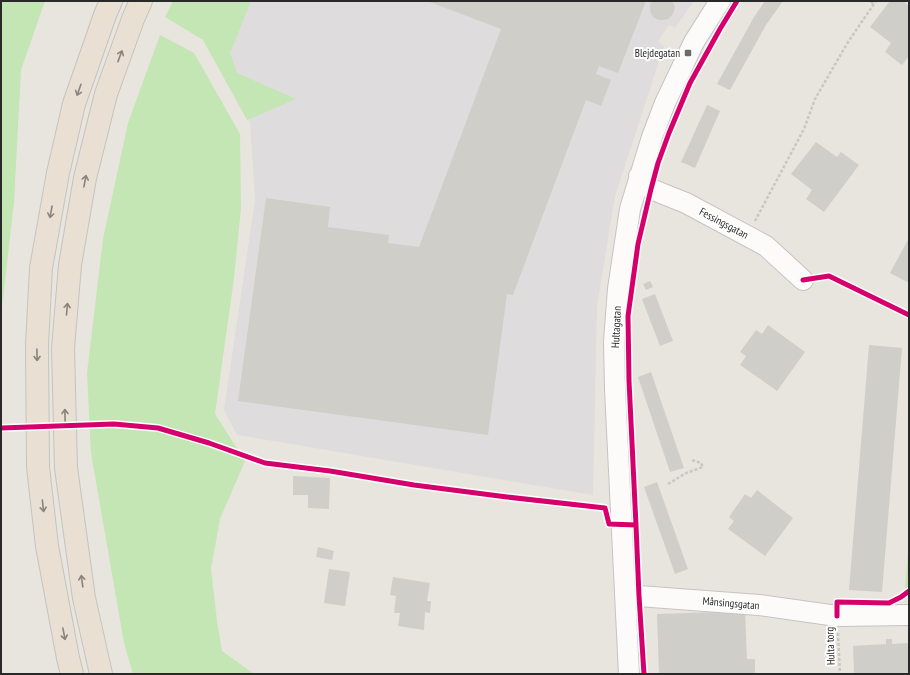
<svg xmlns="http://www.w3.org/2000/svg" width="910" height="675" font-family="'PT Sans Narrow',sans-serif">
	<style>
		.industrial { fill: #dfdcdd }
		.green { fill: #c3e6b4 }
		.building { fill: #d0cec9 }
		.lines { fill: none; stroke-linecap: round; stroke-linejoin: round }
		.minor-casing { stroke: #c5c4c4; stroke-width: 22 }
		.highway-casing { stroke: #c4c3c0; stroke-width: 24 }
		.path { stroke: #c8c7c6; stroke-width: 2.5; stroke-dasharray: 3 2; stroke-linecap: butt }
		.minor { stroke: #fcfbfa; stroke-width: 20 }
		.highway { stroke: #e9dfd2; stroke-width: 22 }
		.cycleway-casing { stroke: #fff; stroke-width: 8 }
		.cycleway { stroke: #d6006c; stroke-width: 5 }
		.oneway { stroke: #89847e }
		.poi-dot { fill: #6c6b68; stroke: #fff; stroke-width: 1.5 }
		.labels { text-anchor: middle; stroke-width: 4; stroke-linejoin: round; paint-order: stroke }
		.poi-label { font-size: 11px; fill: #292929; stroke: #fff; text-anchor: end }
		.street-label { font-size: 11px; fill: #292929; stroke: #fff }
	</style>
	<rect width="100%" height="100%" fill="#e8e5de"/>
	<path class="industrial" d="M231 1H694L675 28 669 25 658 41 664 46 615 196 597 306 593 495 237 435 224 410 255 200 250 123 216 41Z"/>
	<path class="green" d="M1 1H45L21 70 14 202 1 316Z
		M173 1H251L230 53 237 73 296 99 247 120 203 40 165 17Z
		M160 35 194 53 240 134 241 208 234 278 215 414 245 461 220 519 211 569 217 621 222 651 254 674H133L124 643 91 453 87 373 103 239 128 123Z
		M909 538V587L905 589Z"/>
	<path class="building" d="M427 1H646L618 73 599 66 596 74 611 80 601 106 586 100 513 295 507 294 488 435 238 401 266 198 330 207 328 227 389 235 388 243 419 247 501 29Z
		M652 1H672L675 7 674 11 672 15 668 19 663 20H659L654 18 651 14 650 10V5Z
		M765 1H783L766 25 730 90 717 84 754 17Z
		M890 1H903L909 6V56L902 65 885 52 891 43 870 27Z
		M707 105 720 111 695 168 681 162Z
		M816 142 837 157 841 152 859 165 824 212 806 199 812 190 791 174Z
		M909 238V283L890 273Z
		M650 281 653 287 646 290 643 284Z
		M655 294 673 341 660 346 642 299Z
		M768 325 805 352 777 391 740 365 746 356 740 352 756 330 762 334Z
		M869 345 902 348 882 592 849 590Z
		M651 372 684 468 670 472 638 377Z
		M293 476 330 478 329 509 308 508V495H293Z
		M657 482 688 569 675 574 644 487Z
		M757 490 793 518 765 556 728 529 734 521 729 517 745 494 751 498Z
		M318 547 334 551 332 560 316 557Z
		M329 569 350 572 345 606 324 603Z
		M393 577 430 583 427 601H431L430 613 425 612 424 630 398 626 400 613H394L396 596 390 595Z
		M745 611 747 659H755V674H659L657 614Z
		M886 639H892V644L909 643V674H854L853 646 886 644Z"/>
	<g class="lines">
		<defs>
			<path id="minor" d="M639 176 651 189 686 203 766 246 803 280
				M625 595 759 605 837 616 909 615
				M629 674 615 389 614 341 618 289 630 209 652 137 665 103 694 42 720 1"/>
			<path id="highway" d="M72 674 68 658 47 546 38 467 37 345 41 268 58 173 74 104 105 15 111 1
				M101 674 84 598 66 468 63 348 70 265 85 178 106 94 133 19 141 1"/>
		</defs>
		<use href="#minor" class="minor-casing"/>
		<use href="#highway" class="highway-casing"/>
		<path class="path" d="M871 1 874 5
			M755 221 804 129 815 99 848 42 876 1
			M668 484 686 473 703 467 701 463 692 460
			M838 633 840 674"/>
		<use href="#minor" class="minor"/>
		<use href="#highway" class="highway"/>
		<defs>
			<path id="cycleway" d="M803 280 829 276 909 315
				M1 428 114 424 158 428 209 443 265 463 330 471 414 485 507 497 605 508 609 524 636 525
				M837 616V602L889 603 901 597 909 591
				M644 674 639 596 636 525 629 381 628 316 638 244 651 189 658 163 669 133 690 83 720 29 737 1"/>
		</defs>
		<use href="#cycleway" class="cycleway-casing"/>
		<use href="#cycleway" class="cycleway"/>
	</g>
	<defs><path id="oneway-shaft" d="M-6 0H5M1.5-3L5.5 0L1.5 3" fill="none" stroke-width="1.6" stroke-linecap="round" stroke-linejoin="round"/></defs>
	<g class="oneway">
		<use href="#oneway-shaft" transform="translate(120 56) rotate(-70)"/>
		<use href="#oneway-shaft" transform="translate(79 90) rotate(109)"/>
		<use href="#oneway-shaft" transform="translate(85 181) rotate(-79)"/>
		<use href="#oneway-shaft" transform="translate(51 212) rotate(100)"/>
		<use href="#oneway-shaft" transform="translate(67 309) rotate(-85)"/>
		<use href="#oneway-shaft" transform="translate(37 355) rotate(89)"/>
		<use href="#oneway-shaft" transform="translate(65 415) rotate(-91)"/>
		<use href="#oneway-shaft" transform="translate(43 506) rotate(84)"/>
		<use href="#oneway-shaft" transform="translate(82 581) rotate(-98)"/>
		<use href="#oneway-shaft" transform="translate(64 634) rotate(79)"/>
	</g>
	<rect class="poi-dot" x="684" y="49" width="8" height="8" rx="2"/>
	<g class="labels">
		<g class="poi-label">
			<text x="680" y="57">Blejdegatan</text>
		</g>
		<g class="street-label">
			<text transform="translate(724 223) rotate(28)" y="4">Fessingsgatan</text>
			<text transform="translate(616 327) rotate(-87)" y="4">Hultagatan</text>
			<text transform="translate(731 603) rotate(5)" y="4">Månsingsgatan</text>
			<text transform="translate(830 646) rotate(-92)" y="4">Hulta torg</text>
		</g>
	</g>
	<rect width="910" height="675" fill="none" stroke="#292929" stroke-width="4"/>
</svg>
